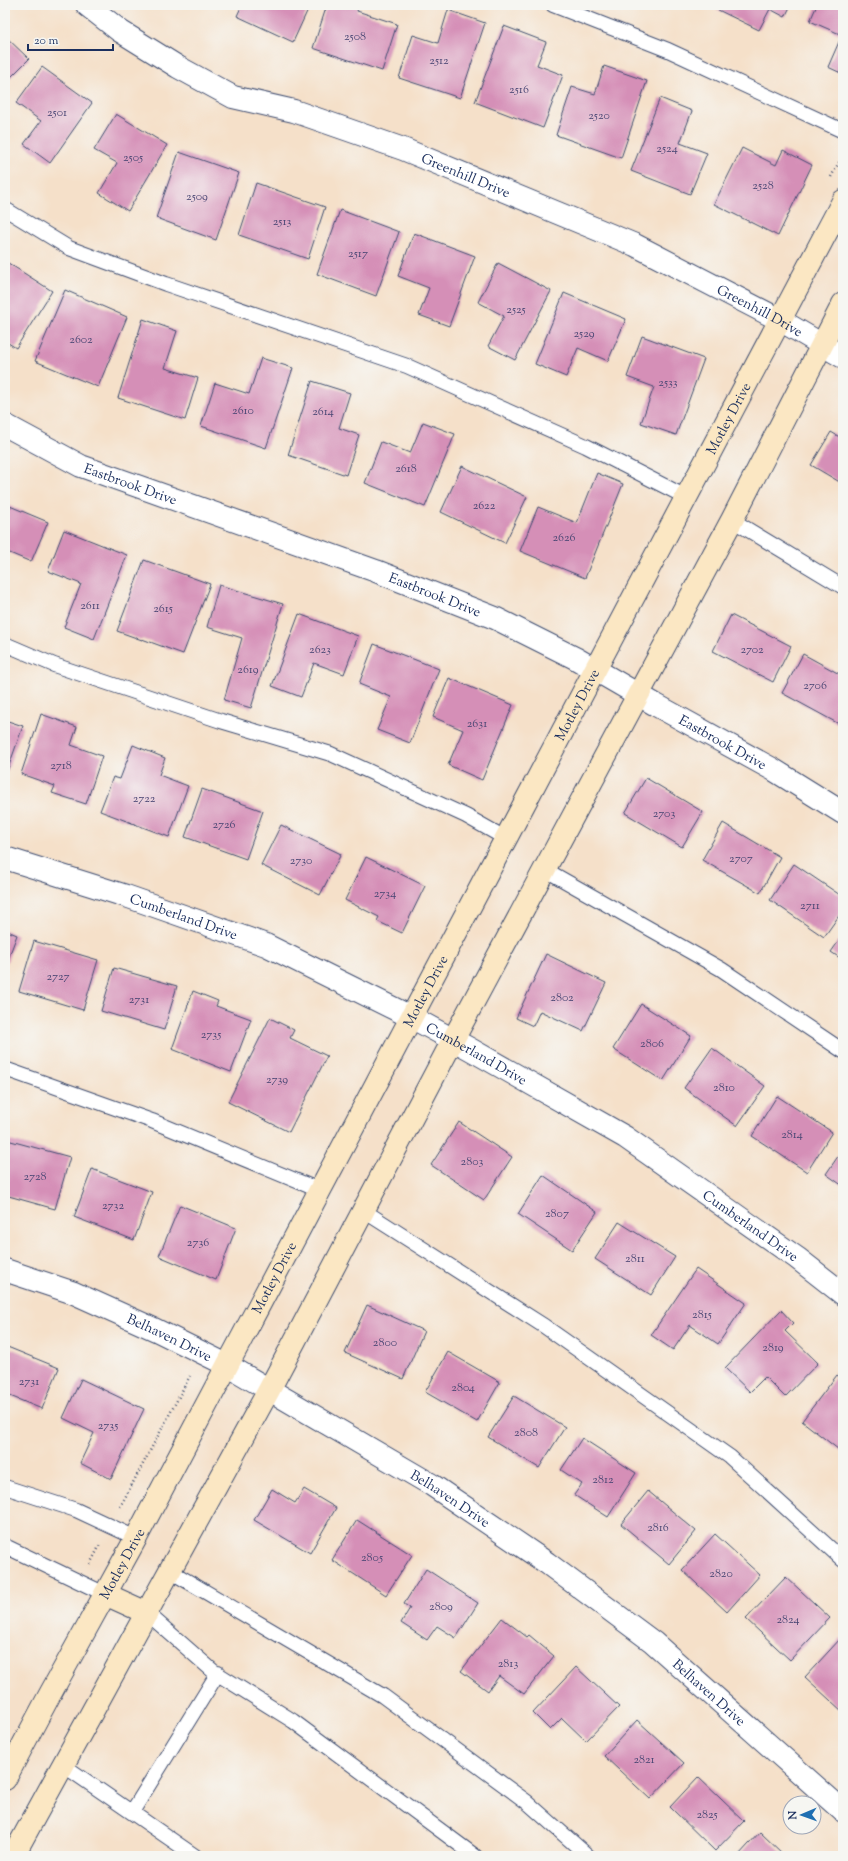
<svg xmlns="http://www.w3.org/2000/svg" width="848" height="1861" font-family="'Sorts Mill Goudy',serif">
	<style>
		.building { fill: #d58fb7 }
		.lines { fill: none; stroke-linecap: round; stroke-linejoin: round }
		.service-casing { stroke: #3c4a6e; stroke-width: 16 }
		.minor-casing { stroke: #3c4a6e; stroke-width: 24 }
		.secondary-casing { stroke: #3c4a6e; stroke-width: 24 }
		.path { stroke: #3c4a6e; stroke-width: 2.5; stroke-dasharray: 1 3; stroke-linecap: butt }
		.service { stroke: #fff; stroke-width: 14 }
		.minor { stroke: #fff; stroke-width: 22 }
		.secondary { stroke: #fbe7c3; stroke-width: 22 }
		.labels { text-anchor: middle; stroke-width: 3.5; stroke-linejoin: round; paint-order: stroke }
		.number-label { font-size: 12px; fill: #4a4774 }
		.street-label { font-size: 14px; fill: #1b2f5e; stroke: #f6f6f2 }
	</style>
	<rect width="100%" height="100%" fill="#f6f6f2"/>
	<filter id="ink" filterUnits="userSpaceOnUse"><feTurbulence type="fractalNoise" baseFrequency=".025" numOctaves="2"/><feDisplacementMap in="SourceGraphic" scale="8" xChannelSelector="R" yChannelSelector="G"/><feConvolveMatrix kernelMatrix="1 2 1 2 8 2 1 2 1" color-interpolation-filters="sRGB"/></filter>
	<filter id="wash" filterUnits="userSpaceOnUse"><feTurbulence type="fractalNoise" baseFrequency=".012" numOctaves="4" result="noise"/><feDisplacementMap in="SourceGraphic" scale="16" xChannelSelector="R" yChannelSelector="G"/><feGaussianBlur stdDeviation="0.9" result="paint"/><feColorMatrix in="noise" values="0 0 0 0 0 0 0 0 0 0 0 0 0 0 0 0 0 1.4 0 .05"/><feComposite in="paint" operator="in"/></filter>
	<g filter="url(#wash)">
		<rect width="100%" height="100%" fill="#f5e0c9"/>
		<g id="blocks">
			<path class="building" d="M242 5H310L293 42 237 16Z
				M327 5H359L357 11 397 24 382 71 313 48Z
				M713 5H791L785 17 770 9 759 30 712 7Z
				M817 5H843V74L828 67 842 35 810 21Z
				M448 10 485 23 460 98 399 78 413 35 438 43Z
				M504 26 546 42 537 65 563 75 543 128 475 102Z
				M5 36 29 59 5 83Z
				M604 66 647 81 621 158 556 135 572 87 595 94Z
				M42 67 92 103 50 163 24 144 41 121 16 103Z
				M660 98 692 111 680 143 707 153 690 194 631 171Z
				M116 114 167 145 128 211 99 193 117 163 94 150Z
				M742 148 776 165 783 150 812 165 778 236 714 204Z
				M179 152 239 173 216 240 156 218Z
				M256 183 325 207 308 259 239 235Z
				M340 210 399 232 376 296 317 274Z
				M414 233 475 256 449 326 419 315 429 288 398 276Z
				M5 261 52 291 16 348 5 341Z
				M498 263 551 291 515 360 488 346 504 316 478 302Z
				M65 290 127 317 98 387 35 361Z
				M564 293 626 319 608 361 578 348 566 377 535 364Z
				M143 319 177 331 165 368 198 378 185 420 118 398Z
				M642 336 704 359 676 435 641 423 654 387 627 377Z
				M261 358 293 368 266 448 201 426 215 383 249 394Z
				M312 381 350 393 339 428 359 435 346 475 288 455Z
				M423 422 455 434 425 507 365 483 381 442 410 453Z
				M831 432 843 439V484L811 465Z
				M462 466 527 497 505 543 441 512Z
				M597 473 623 484 585 578 520 551 538 507 577 523Z
				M5 504 48 522 31 562 5 551Z
				M64 530 127 555 94 639 64 627 81 584 48 571Z
				M144 560 210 584 183 654 142 639V640L117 631Z
				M219 585 283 604 251 708 224 700 242 638 207 627Z
				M299 614 358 636 344 674 314 663 301 697 272 686Z
				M731 615 791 646 773 682 713 651Z
				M374 644 439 669 410 743 377 730 391 697 359 684Z
				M803 654 843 676V717L839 724 782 693Z
				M449 678 513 705 482 780 448 765 463 730 433 717Z
				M41 714 77 727 71 745 102 756 86 804 52 793 55 786 21 774Z
				M5 720 23 726 5 777Z
				M133 745 165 758 159 775 188 786 169 837 100 811 113 777 120 779Z
				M646 778 703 812 682 847 625 813Z
				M202 789 263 811 246 859 185 837Z
				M723 823 780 857 760 893 702 860Z
				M281 825 341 854 320 895 261 865Z
				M366 857 425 886 402 933 377 921 379 917 345 900Z
				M794 864 843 897V910L824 937 770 900Z
				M5 930 17 935 5 967Z
				M843 935V960L831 952Z
				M34 941 98 960 83 1010 19 991Z
				M546 954 606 983 583 1031 540 1011 533 1026 516 1018Z
				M114 968 177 986 164 1030 101 1011Z
				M193 991 218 1001 216 1006 251 1019 231 1072 172 1049Z
				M641 1004 691 1036 663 1081 613 1049Z
				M270 1018 294 1030 290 1038 327 1056 289 1132 228 1102Z
				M712 1048 765 1086 737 1126 684 1088Z
				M777 1096 832 1132 807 1172 752 1136Z
				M459 1122 512 1157 484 1200 431 1165Z
				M7 1140 70 1157 55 1209 5 1195V1147Z
				M843 1149V1186L826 1174Z
				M92 1169 152 1192 134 1240 74 1217Z
				M543 1175 597 1212 572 1250 518 1214Z
				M180 1205 236 1228 216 1280 159 1256Z
				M619 1222 675 1257 651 1295 595 1259Z
				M696 1269 746 1303 718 1344 690 1325 673 1350 651 1335Z
				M367 1305 424 1331 403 1379 345 1353Z
				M781 1310 793 1323 785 1331 818 1363 785 1397 765 1377 750 1392 725 1368Z
				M5 1346 59 1368 42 1409 5 1394Z
				M448 1352 500 1382 477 1422 425 1392Z
				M837 1375 843 1380V1453L802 1421Z
				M81 1379 144 1409 111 1479 80 1463 94 1433 63 1418Z
				M514 1396 565 1427 539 1468 488 1437Z
				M582 1438 636 1473 608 1517 574 1495 582 1484 561 1470Z
				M272 1489 295 1503 304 1489 336 1508 310 1553 254 1520Z
				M648 1491 696 1531 669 1564 621 1524Z
				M357 1520 412 1555 386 1595 332 1560Z
				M715 1534 760 1575 727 1612 682 1570Z
				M426 1569 478 1603 456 1638 437 1626 427 1640 401 1623 410 1608 404 1604Z
				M786 1577 830 1618 790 1660 746 1619Z
				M502 1618 527 1637 529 1635 554 1656 524 1694 499 1676 488 1691 461 1671Z
				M841 1638 843 1640V1712L805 1677Z
				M576 1667 619 1707 586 1741 562 1718 550 1730 533 1713Z
				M637 1720 684 1763 650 1799 604 1756Z
				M698 1777 744 1821 715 1851 670 1807Z
				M760 1832 785 1856H738Z"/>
		</g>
	</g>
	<g filter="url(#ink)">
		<use href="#blocks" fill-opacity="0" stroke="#3c4a6e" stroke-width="1"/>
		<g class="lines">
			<defs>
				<path id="service" d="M553 5 668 50 843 131
					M5 209 69 248 166 284 407 366 586 446 686 497
					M732 520 843 587
					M5 644 54 665 221 721 331 754 466 816 505 838
					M544 869 721 969 843 1051
					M5 1069 152 1121 319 1190
					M364 1211 544 1326 730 1457 843 1560
					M5 1487 76 1510 136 1538
					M5 1546 105 1594
					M170 1571 383 1696 527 1802 588 1856
					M147 1613 213 1671 293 1721 475 1856
					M63 1765 195 1856
					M132 1812 218 1673"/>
				<g id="minor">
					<path id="s1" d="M87 5 120 31 178 67 233 97 294 111 403 149 635 245 780 320 843 357"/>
					<path id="s2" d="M5 425 81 466 376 571 495 618 575 658 656 705 774 770 843 813"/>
					<path id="s3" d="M5 858 126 896 266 945 411 1017 470 1049 625 1137 797 1258 843 1294"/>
					<path id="s4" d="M5 1270 74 1293 156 1330 227 1365 432 1485 547 1563 653 1642 843 1811"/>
				</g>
				<g id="secondary">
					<path d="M105 1594 147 1613"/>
					<path id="s5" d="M5 1779 49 1696 136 1538 843 201"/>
					<path d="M13 1856 269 1390 453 1040 732 520 843 304"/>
				</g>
			</defs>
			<use href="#service" class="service-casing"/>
			<use href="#minor" class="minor-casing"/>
			<use href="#secondary" class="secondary-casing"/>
			<path class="path" d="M831 177 843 155
				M120 1507 190 1376
				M90 1564 100 1545"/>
			<use href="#service" class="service"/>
			<use href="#minor" class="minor"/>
			<use href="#secondary" class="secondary"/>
		</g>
	</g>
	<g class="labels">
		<g class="number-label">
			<text x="355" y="40">2508</text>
			<text x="439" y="64">2512</text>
			<text x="519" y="93">2516</text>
			<text x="57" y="116">2501</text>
			<text x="599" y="119">2520</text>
			<text x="667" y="152">2524</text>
			<text x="133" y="161">2505</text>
			<text x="763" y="189">2528</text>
			<text x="197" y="200">2509</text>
			<text x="282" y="225">2513</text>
			<text x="358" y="257">2517</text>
			<text x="516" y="313">2525</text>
			<text x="584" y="337">2529</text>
			<text x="81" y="343">2602</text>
			<text x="668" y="386">2533</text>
			<text x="243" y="414">2610</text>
			<text x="323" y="415">2614</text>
			<text x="406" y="472">2618</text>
			<text x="484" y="509">2622</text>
			<text x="564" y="541">2626</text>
			<text x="90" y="609">2611</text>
			<text x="163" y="612">2615</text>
			<text x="320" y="653">2623</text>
			<text x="752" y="653">2702</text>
			<text x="248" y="673">2619</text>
			<text x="815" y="689">2706</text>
			<text x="477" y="727">2631</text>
			<text x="61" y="769">2718</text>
			<text x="144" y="802">2722</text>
			<text x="664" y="817">2703</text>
			<text x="224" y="828">2726</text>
			<text x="741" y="862">2707</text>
			<text x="301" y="864">2730</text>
			<text x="385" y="897">2734</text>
			<text x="810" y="909">2711</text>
			<text x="58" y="980">2727</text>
			<text x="562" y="1001">2802</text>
			<text x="139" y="1003">2731</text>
			<text x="211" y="1038">2735</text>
			<text x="652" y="1047">2806</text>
			<text x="277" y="1083">2739</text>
			<text x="724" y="1091">2810</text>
			<text x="792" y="1138">2814</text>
			<text x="472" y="1165">2803</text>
			<text x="35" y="1180">2728</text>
			<text x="113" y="1209">2732</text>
			<text x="557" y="1217">2807</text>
			<text x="198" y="1246">2736</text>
			<text x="635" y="1262">2811</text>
			<text x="702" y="1318">2815</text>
			<text x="385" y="1346">2800</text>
			<text x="773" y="1351">2819</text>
			<text x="29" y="1385">2731</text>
			<text x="463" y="1391">2804</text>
			<text x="108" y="1429">2735</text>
			<text x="526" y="1436">2808</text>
			<text x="603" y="1483">2812</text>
			<text x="658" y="1531">2816</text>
			<text x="372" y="1561">2805</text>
			<text x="721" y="1577">2820</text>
			<text x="441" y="1610">2809</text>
			<text x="788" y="1623">2824</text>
			<text x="508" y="1667">2813</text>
			<text x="644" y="1763">2821</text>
			<text x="707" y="1818">2825</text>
		</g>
		<g class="street-label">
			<text dy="5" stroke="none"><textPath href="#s1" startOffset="419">Greenhill Drive</textPath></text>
			<text dy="5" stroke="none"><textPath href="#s1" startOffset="743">Greenhill Drive</textPath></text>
			<text dy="5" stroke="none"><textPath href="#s5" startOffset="1541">Motley Drive</textPath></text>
			<text dy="5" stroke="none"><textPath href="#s2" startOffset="139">Eastbrook Drive</textPath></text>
			<text dy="5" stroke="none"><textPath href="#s2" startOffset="463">Eastbrook Drive</textPath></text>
			<text dy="5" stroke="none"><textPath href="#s5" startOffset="1217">Motley Drive</textPath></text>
			<text dy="5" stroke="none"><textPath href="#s2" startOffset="787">Eastbrook Drive</textPath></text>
			<text dy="5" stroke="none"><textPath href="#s3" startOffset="188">Cumberland Drive</textPath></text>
			<text dy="5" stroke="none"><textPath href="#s5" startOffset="893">Motley Drive</textPath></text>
			<text dy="5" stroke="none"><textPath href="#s3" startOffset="512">Cumberland Drive</textPath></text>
			<text dy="5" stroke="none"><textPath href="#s3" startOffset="836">Cumberland Drive</textPath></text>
			<text dy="5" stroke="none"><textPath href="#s5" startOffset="569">Motley Drive</textPath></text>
			<text dy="5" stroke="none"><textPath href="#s4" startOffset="178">Belhaven Drive</textPath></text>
			<text dy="5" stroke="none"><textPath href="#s4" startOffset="502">Belhaven Drive</textPath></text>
			<text dy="5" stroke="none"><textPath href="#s5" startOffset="245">Motley Drive</textPath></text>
			<text dy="5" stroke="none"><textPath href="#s4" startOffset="826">Belhaven Drive</textPath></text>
		</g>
	</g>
	<rect width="848" height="1861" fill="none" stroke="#f6f6f2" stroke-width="20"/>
	<g transform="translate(802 1815) rotate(268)"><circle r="19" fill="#f6f6f2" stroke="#9ea6b7"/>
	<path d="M0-3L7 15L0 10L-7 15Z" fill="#1f6fb2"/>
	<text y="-6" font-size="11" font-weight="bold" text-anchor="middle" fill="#1b2f5e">N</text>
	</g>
	<path d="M28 44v6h85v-6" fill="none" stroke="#1b2f5e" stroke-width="2"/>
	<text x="34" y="44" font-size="12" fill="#1b2f5e" stroke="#f6f6f2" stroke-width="3" paint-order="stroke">20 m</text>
</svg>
